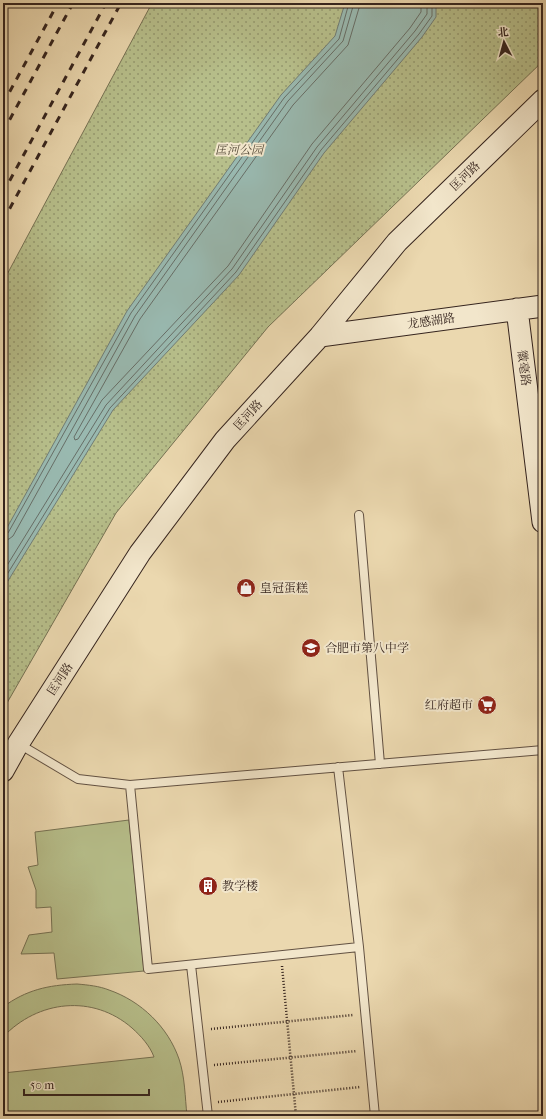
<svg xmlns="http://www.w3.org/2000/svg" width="546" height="1119" font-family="'IM FELL French Canon','Noto Serif SC',serif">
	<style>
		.grass { fill: url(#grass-dots); stroke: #767254 }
		.pitch { fill: #b7bf8b; stroke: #767254 }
		.water { fill: #99b9b0; stroke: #717d76 }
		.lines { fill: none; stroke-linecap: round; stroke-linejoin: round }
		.shore { stroke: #676e67; stroke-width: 1 }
		.lane-casing { stroke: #625142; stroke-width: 10 }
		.secondary-casing { stroke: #35241e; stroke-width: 23 }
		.path { stroke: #35241e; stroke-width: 2.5; stroke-dasharray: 1 2; stroke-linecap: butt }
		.lane { stroke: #f2e6cb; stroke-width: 8 }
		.secondary { stroke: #f2e6cb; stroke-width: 21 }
		.rail { stroke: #35241e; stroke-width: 3; stroke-dasharray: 7 7; stroke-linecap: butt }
		.labels { text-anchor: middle; stroke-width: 4; stroke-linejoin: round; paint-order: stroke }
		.park-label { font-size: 12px; font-style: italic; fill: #564b39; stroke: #f2e6cb }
		.street-label { font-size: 12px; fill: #35241e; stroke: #f2e6cb }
		.poi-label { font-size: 12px; fill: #35241e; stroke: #f2e6cb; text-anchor: start }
	</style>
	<defs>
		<pattern id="grass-dots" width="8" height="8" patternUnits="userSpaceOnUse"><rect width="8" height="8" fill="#b7bf8b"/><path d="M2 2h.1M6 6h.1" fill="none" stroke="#969b71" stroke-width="1.8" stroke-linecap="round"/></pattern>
	</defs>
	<rect width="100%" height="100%" fill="#ebd8af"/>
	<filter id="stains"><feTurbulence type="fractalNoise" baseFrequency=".005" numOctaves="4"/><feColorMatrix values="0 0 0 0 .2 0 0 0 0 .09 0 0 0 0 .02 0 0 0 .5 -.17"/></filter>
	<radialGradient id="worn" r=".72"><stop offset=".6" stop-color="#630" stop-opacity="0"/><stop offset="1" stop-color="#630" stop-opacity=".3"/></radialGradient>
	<path class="grass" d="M152 3H543V61L268 327 116 513 3 710V282Z"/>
	<path class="pitch" d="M129 820 144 971 57 979 54 953 21 954 29 935 52 932 51 907 36 908V890L28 867 38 865 35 832Z
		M77 984C88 985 99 986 109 990 141 1001 168 1027 179 1059 185 1077 185 1097 187 1116H3V1073L154 1057C150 1046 141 1036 132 1028 93 994 38 1000 3 1037V1007C26 990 48 985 77 984Z"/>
	<path class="water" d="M345 3H436V17L422 37 324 153 239 275 113 410 3 589V535L127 311 281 95 335 36Z"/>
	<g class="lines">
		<path class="shore" d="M360 3 359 8 348 45 293 105 140 319 74 437 75 440 78 439 102 400 228 266 312 144 410 28 421 12V3
			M3 536 6 535 8 533 131 313 284 98 339 39 349 3
			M3 541 9 539 13 536 135 316 288 101 343 41 354 3
			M3 572 106 405 232 269 317 147 415 31 427 14V3
			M3 581 110 408 236 272 321 150 419 34 432 16V3"/>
		<defs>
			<path id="lane" d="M359 515 380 764
				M19 744 78 779 130 785 543 750
				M338 767 359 947 375 1116
				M130 785 148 969 359 947
				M191 965 208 1116"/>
			<path id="secondary" d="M517 309 543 522
				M320 336 543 306
				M3 771 18 744 140 553 225 440 320 336 397 242 543 100"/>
		</defs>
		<use href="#lane" class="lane-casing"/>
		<use href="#secondary" class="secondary-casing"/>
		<path class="path" d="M282 966 296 1116
			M211 1029 353 1015
			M214 1065 357 1051
			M218 1102 360 1087"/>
		<use href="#lane" class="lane"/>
		<use href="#secondary" class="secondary"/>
		<path class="rail" d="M3 104 58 3
			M3 132 73 3
			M3 193 106 3
			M3 221 121 3"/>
	</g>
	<defs>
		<symbol id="shop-disc" viewBox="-11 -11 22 22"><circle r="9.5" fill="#8f2418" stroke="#f2e6cb"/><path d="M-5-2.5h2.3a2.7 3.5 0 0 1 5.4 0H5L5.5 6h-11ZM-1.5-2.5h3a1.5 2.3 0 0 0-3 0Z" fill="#fff"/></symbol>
		<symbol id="school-disc" viewBox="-11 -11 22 22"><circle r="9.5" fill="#8f2418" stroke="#f2e6cb"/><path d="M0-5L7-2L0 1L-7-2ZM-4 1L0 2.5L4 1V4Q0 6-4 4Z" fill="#fff"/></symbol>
		<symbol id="supermarket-disc" viewBox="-11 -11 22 22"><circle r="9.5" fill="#8f2418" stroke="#f2e6cb"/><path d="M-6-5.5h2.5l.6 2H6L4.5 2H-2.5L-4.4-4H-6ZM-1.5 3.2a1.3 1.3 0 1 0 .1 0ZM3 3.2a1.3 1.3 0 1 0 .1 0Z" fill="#fff"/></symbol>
		<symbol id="building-disc" viewBox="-11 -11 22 22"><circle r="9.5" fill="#8f2418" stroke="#f2e6cb"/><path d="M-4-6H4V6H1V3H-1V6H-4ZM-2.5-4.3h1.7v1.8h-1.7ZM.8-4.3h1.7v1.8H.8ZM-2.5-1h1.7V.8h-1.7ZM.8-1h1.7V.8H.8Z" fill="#fff"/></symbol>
	</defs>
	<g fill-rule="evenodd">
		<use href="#shop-disc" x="235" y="577" width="22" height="22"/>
		<use href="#school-disc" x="300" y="637" width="22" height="22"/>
		<use href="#supermarket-disc" x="476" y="694" width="22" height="22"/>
		<use href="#building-disc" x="197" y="875" width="22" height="22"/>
	</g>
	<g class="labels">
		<g class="park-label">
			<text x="239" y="154">匡河公园</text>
		</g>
		<g class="street-label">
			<text transform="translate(465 176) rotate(-44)" y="4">匡河路</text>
			<text transform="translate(431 321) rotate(-8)" y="4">龙感湖路</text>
			<text transform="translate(524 368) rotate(83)" y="4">徽毫路</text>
			<text transform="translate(248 415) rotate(-48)" y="4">匡河路</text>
			<text transform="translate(60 679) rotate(-57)" y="4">匡河路</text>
		</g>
		<g class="poi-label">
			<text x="260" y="592">皇冠蛋糕</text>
			<text x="325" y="652">合肥市第八中学</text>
			<text x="473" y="709" text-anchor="end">红府超市</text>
			<text x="222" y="890">教学楼</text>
		</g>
	</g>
	<rect width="546" height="1119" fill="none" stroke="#ebd8af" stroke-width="16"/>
	<rect x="4" y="4" width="538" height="1111" fill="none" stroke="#35241e" stroke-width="2"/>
	<rect x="8" y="8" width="530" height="1103" fill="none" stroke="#35241e"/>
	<g transform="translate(504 42) rotate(354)" stroke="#f2e6cb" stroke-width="3" paint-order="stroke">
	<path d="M0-3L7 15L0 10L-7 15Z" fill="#35241e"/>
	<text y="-6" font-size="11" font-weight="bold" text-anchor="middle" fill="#35241e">北</text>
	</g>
	<path d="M24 1089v6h125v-6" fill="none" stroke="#35241e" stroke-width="2"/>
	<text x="30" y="1089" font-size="12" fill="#35241e" stroke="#f2e6cb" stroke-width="3" paint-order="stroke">50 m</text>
	<rect width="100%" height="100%" filter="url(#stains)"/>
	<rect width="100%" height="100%" fill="url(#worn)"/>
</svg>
